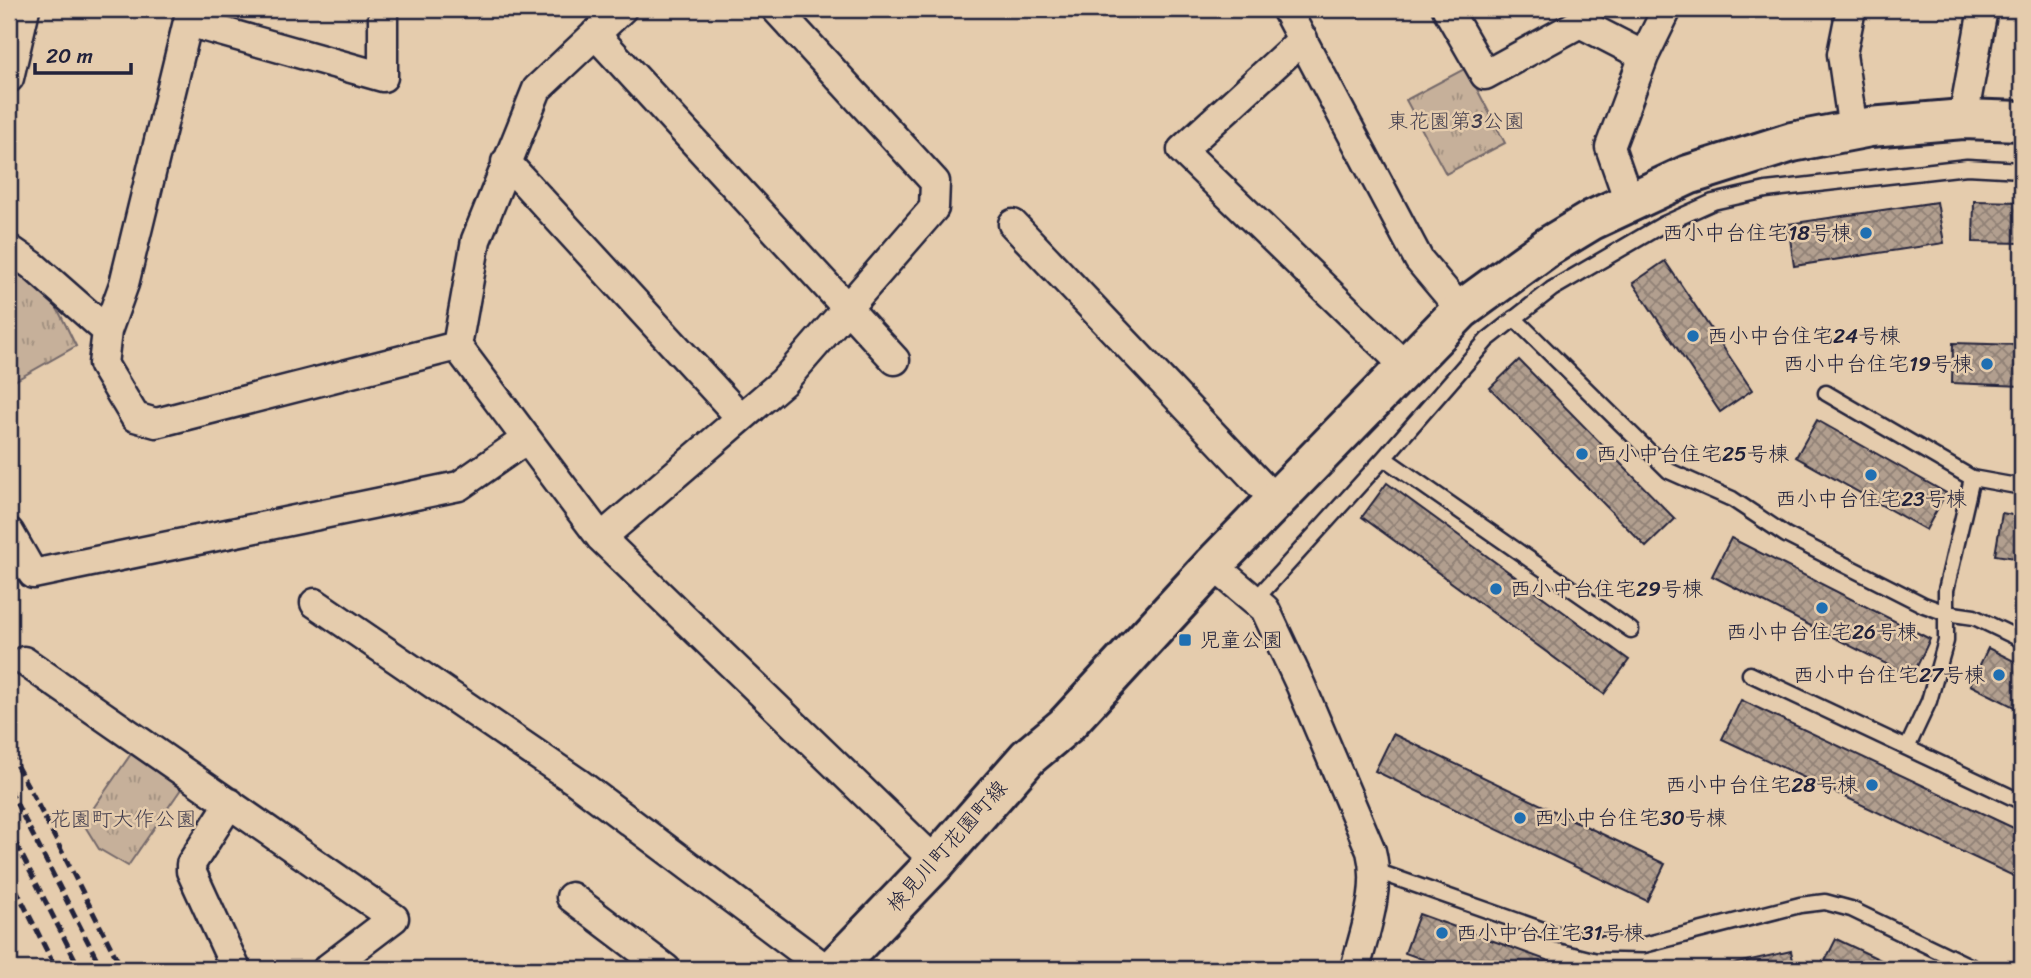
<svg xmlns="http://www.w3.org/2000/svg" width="2031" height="978" font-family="Sriracha,'Klee One',sans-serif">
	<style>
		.park { fill: url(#park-tufts); stroke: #74696a; stroke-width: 2 }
		.building { fill: url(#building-cross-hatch); stroke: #22223b; stroke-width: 2 }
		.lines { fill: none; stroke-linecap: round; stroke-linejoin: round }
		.lane-casing { stroke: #22223b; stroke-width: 19 }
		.street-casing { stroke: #22223b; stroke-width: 33 }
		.secondary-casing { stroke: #22223b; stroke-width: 44 }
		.lane { stroke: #e5ccad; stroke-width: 14 }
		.street { stroke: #e5ccad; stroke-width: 28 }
		.secondary { stroke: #e5ccad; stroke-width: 38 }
		.rail { stroke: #22223b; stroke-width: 5; stroke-dasharray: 10 5; stroke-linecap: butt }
		.poi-dot { fill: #1f6fb2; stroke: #e5ccad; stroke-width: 2.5 }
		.labels { text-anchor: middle; stroke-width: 5; stroke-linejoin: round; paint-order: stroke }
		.park-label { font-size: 21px; fill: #433e4e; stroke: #e5ccad }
		.poi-label { font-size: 21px; fill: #22223b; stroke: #e5ccad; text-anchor: start }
		.street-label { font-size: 21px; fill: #22223b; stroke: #e5ccad }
	</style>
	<defs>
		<pattern id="park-tufts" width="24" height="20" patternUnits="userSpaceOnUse" patternTransform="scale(1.75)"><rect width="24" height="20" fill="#c6b09a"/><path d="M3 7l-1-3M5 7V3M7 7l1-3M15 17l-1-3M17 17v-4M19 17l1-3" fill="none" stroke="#a08f7f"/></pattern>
		<pattern id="building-cross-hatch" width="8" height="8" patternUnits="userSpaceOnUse" patternTransform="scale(1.75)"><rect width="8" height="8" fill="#b29f8f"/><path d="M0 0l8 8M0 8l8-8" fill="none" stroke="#908176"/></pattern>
	</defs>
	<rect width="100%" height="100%" fill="#e5ccad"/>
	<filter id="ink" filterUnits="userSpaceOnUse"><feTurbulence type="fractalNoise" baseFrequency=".0143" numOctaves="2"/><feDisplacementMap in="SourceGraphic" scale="14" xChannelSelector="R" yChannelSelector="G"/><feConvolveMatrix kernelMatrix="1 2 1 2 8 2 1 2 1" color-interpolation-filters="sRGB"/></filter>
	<g filter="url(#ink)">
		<path class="park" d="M1466 68 1505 143 1446 174 1406 100Z
			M9 267C46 273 61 317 76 346L9 384Z
			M131 754 181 789 128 866 99 849 83 823Z"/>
		<path class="building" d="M1974 201 2022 202V243L1973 242Z
			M1937 202 1944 243 1794 266 1788 224Z
			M1665 261 1752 390 1720 412 1633 283Z
			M1953 343 2022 345V386L1952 383Z
			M1519 360 1675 519 1646 547 1490 388Z
			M1817 420 1946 493 1926 530 1796 457Z
			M1387 483 1629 660 1604 694 1362 517Z
			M2002 513 2022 517V559L1995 555Z
			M1731 538 1930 639 1912 677 1712 576Z
			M1988 648 2022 665V711L1970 685Z
			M1741 700 2022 832V880L1722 739Z
			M1393 734 1665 864 1647 901 1375 771Z
			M1419 914 1560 965 1558 969H1450L1405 953Z
			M1836 939 1900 969H1821Z
			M1791 951 1795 969H1710Z"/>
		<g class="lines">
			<defs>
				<path id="lane" d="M1514 318 1669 471 1732 499 1786 535 1924 605 1946 613 1974 617 2022 640
					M1826 393 1972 478 2022 487
					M1384 458 1631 630
					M1255 600 1384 458 1487 340 1552 289 1662 225 1713 202 1766 190 1967 167 2022 170
					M1750 674 2022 802
					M1907 748 1929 701 1946 641V590L1972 478
					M1376 871 1549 932 1597 944 1644 945 1800 905 1825 902 1851 909 1976 969"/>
				<path id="street" d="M622 9 537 89 476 240 457 346 601 538 936 862
					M1286 9 1419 260 1461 310
					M1447 9 1485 75 1580 23 1644 56
					M1851 9 1842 54 1853 130
					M188 22 383 77V9
					M595 34 895 360
					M1303 39 1182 150 1406 367
					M9 78 25 9
					M1963 119 1983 9
					M506 162 741 418
					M1630 204 1610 147 1644 56 1667 9
					M1013 224 1276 501
					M9 249 32 265 107 331 103 364 135 417 156 423 457 346
					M107 331 124 284 191 9
					M9 532 33 574 459 486 525 440
					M601 538 783 382 934 208 935 182 776 9
					M1213 565 1265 609 1301 686 1371 851C1381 890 1365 931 1355 969
					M315 603 577 782 826 969
					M24 661 394 918 327 969
					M230 803 191 864V871L236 969
					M571 897 666 969"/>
				<path id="secondary" d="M833 969 936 862 1028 757 1065 726 1213 565 1461 310 1549 246 1592 220 1688 175 1792 142 1870 127 1963 119 2022 121"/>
			</defs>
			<use href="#lane" class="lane-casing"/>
			<use href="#street" class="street-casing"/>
			<use href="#secondary" class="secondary-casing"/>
			<use href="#lane" class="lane"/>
			<use href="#street" class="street"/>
			<use href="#secondary" class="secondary"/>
			<path class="rail" d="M9 752 34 797 122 969
				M9 789 102 969
				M9 830 80 969
				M9 875 56 969"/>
		</g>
	</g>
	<g class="poi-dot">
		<circle cx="1866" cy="233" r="7"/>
		<circle cx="1693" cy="336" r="7"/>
		<circle cx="1987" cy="364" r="7"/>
		<circle cx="1582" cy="454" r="7"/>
		<circle cx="1871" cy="475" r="7"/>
		<circle cx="1496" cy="589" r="7"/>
		<circle cx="1822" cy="608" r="7"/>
		<rect x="1178" y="633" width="14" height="14" rx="3.5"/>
		<circle cx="1999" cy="675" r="7"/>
		<circle cx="1872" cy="785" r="7"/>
		<circle cx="1520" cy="818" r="7"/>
		<circle cx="1442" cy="933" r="7"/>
	</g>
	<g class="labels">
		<g class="park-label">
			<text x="1456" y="128">東花園第3公園</text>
			<text x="123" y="826">花園町大作公園</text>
		</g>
		<g class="poi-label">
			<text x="1852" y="240" text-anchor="end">西小中台住宅18号棟</text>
			<text x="1707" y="343">西小中台住宅24号棟</text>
			<text x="1973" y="371" text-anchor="end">西小中台住宅19号棟</text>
			<text x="1596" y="461">西小中台住宅25号棟</text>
			<text x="1871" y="506" text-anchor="middle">西小中台住宅23号棟</text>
			<text x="1510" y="596">西小中台住宅29号棟</text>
			<text x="1822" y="639" text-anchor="middle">西小中台住宅26号棟</text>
			<text x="1199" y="647">児童公園</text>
			<text x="1985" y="682" text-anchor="end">西小中台住宅27号棟</text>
			<text x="1858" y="792" text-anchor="end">西小中台住宅28号棟</text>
			<text x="1534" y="825">西小中台住宅30号棟</text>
			<text x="1456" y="940">西小中台住宅31号棟</text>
		</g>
		<g class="street-label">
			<text transform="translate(947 846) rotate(-48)" y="7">検見川町花園町線</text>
		</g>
	</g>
	<rect width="2031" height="978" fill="none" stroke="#e5ccad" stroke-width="35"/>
	<rect x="18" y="18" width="1996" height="943" fill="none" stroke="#22223b" stroke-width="2.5" filter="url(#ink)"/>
	<path d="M35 63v10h96v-10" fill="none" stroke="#22223b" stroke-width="3.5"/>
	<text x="46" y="63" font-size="21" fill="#22223b" stroke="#e5ccad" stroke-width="5" paint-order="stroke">20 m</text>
</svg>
